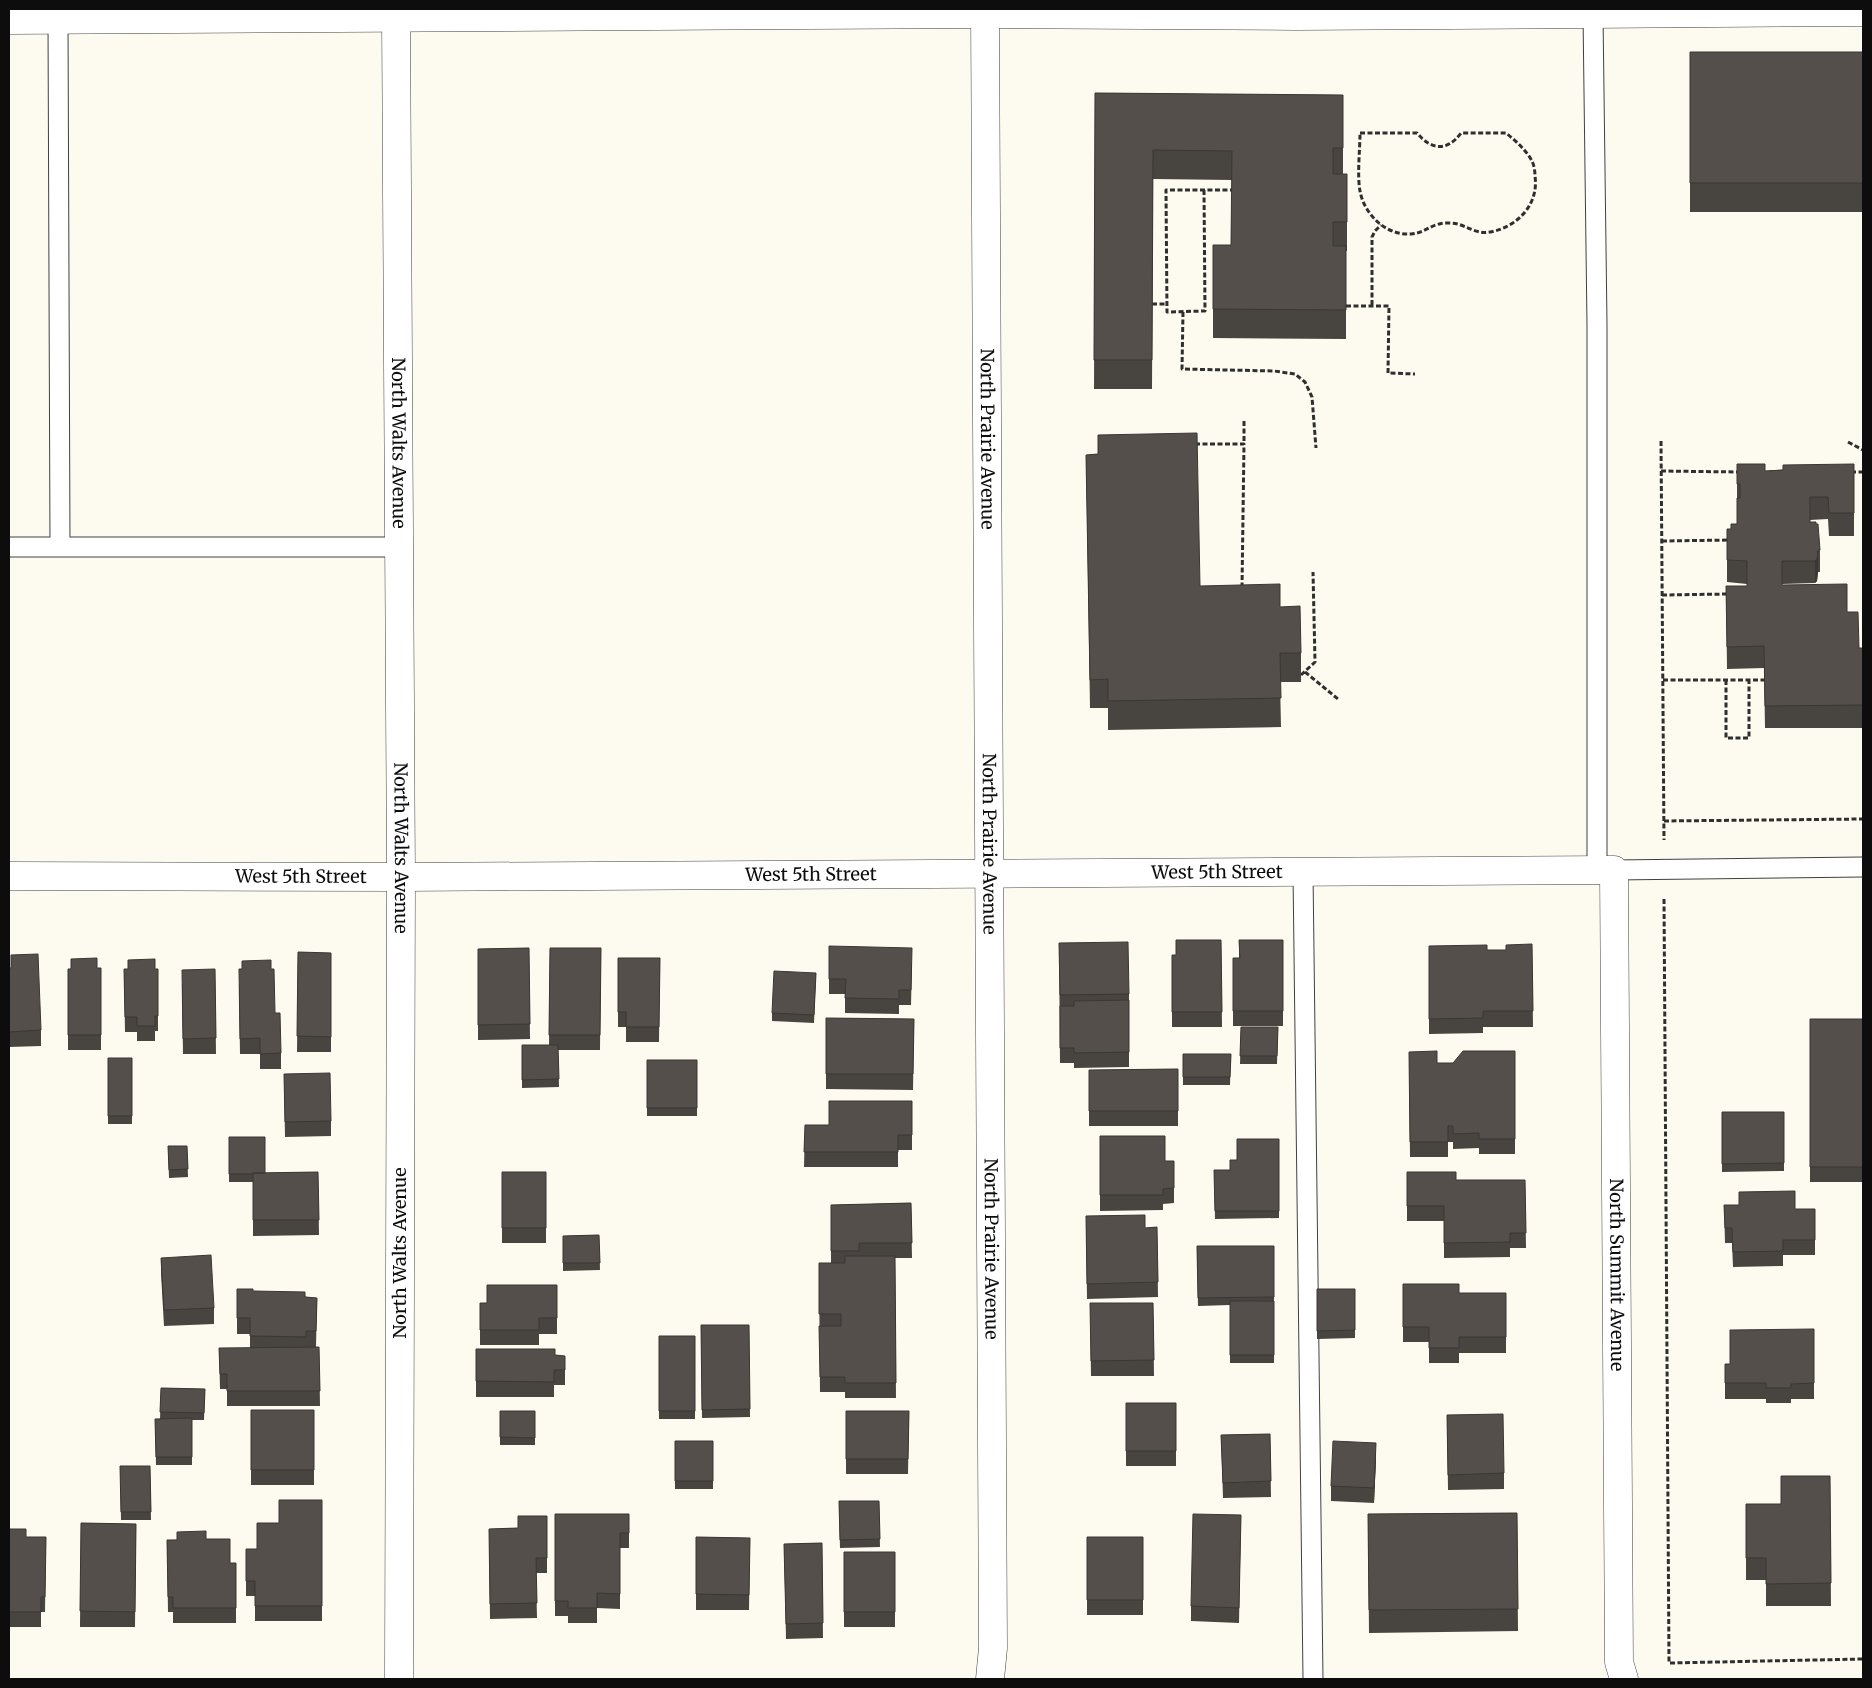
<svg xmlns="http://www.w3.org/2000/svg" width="1872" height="1688" font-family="Merriweather,serif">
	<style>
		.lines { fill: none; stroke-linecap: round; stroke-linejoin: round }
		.service-casing { stroke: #404040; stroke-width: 21 }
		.minor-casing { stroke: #404040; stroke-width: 29 }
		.tertiary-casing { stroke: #404040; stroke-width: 29 }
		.path { stroke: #2f2f2f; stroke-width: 3; stroke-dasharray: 5 2.5; stroke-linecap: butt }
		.service { stroke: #fff; stroke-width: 19 }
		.minor { stroke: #fff; stroke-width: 28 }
		.tertiary { stroke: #fff; stroke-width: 28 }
		.wall { fill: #484440 }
		.shaded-wall { fill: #3b3734 }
		.building { fill: #544f4b; stroke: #3b3734 }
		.labels { text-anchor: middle; stroke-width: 5; stroke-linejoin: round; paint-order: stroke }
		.street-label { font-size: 18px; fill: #0d0d0d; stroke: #fff }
	</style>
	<rect width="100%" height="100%" fill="#fdfbf0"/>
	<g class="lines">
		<defs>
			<path id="service" d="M1593 14 1597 325V871
				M58 20 60 547
				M9 547H399
				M1614 870 1863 867
				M1303 872 1313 1679"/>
			<g id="minor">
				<path id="s1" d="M396 17 401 877 399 1679"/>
				<path d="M9 20 985 14 1297 16 1863 12"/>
				<path id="s2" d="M9 876 401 877 1614 870 1619 1662 1624 1679"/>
			</g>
			<g id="tertiary">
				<path id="s3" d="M985 9 993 1648 990 1679"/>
			</g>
		</defs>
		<use href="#service" class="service-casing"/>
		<use href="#minor" class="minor-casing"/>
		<use href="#tertiary" class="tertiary-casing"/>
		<path class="path" d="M1360 133H1417C1431 150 1447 152 1461 133H1506C1516 141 1526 150 1532 161 1534 165 1535 171 1535 176 1539 204 1518 227 1490 232 1474 235 1465 223 1450 223 1432 222 1426 233 1411 234 1386 236 1364 214 1360 191 1357 175 1360 150 1360 133Z
			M1204 190 1205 311 1167 312 1166 190H1232
			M1152 304H1167
			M1372 305V237L1375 231 1381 225
			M1346 306H1389L1388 373 1415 374
			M1183 312 1182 369 1274 371 1295 374 1305 382 1312 397 1316 448
			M1244 421V444
			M1661 441 1664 840
			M1848 442 1863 450
			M1195 444H1244L1242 588
			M1661 471 1740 472
			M1851 472H1863
			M1662 541 1731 540
			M1662 595 1729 594
			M1305 672 1338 699
			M1301 675 1315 662 1313 572
			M1663 680H1764
			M1726 680V738H1749V680
			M1664 821 1863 819
			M1664 899 1669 1663 1863 1659"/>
		<use href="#service" class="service"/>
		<use href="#minor" class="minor"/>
		<use href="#tertiary" class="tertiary"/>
	</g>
	<path class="wall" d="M1690 52H1863V212H1690Z
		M1095 93 1343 95V174H1347V251H1346V339L1213 338V245H1231L1232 180 1153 179 1152 389H1094Z
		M1098 435 1200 586 1280 607 1301 653V682H1280L1281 727 1108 730V708H1090L1086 455 1098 454Z
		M1737 464 1765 471 1854 464V536H1829L1828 519 1810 520V522L1820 550V572H1818L1817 581 1815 583 1782 584V585L1847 612 1859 648H1863V728H1765L1764 668 1727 669 1726 586H1747V584L1727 582V529H1731L1737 524Z
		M1221 940 1222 1027H1172V955H1176Z
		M1239 940H1283V1026H1233V958H1239Z
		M1059 943 1129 994V1067L1074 1068V1063H1060Z
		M1532 944 1533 1027H1483V1033L1429 1034V946L1487 950H1506Z
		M829 946 912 963 911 1005H899V1014L845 1013V994H829Z
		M529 948 530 1039 478 1040V949Z
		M550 948H601L600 1050H558L559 1087 522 1088V1045H549Z
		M298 952 331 953V1052H297Z
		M11 955 41 1030V1046L9 1047V968H11Z
		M618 958H660L659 1042H626V1027H618Z
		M101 968V1050H68V969Z
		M124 969H158V1031H155V1041H137V1032H125Z
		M215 969 216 1054H183L182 985Z
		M816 973 814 1023 772 1021V1013Z
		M239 984 275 1013 281 1053V1069H260V1054H240Z
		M826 1018 914 1019 913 1090 826 1089Z
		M1810 1019H1863V1182H1810Z
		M1241 1027H1278L1277 1064H1240Z
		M1515 1051V1154H1479V1148L1453 1149V1142H1448V1157H1410L1409 1052 1437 1063H1453Z
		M1183 1054H1231L1230 1085H1183Z
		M108 1058H132V1124H108Z
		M647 1060H697V1116H647Z
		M1178 1069V1126H1089V1070Z
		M284 1074 331 1121V1136L285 1137Z
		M912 1101V1150H898V1167H804L805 1125H829Z
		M1722 1112H1784V1171L1722 1172Z
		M1100 1136 1165 1161H1174V1203L1163 1204V1210L1100 1211Z
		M229 1137 265 1173 318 1172 319 1235 253 1236V1182H229Z
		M1279 1139V1218L1215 1219 1214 1170H1230L1237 1160Z
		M168 1146H187L188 1177 169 1178Z
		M502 1172H546V1243H502Z
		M1407 1172 1456 1180H1525L1526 1248H1510V1257L1444 1258V1221H1407Z
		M911 1203 912 1258H895L896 1398H845V1392H820L819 1263H831V1205Z
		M1724 1205 1795 1209H1815V1255H1783V1266L1733 1267 1732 1243H1725Z
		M1086 1216 1145 1228 1157 1227 1158 1297 1087 1299Z
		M599 1235 600 1270 563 1271V1236Z
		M1197 1246 1274 1297V1363H1230V1305L1198 1306Z
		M161 1258 214 1308V1324L164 1326 161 1273Z
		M1403 1284 1459 1293H1506V1353H1459V1363H1429V1342H1403Z
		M557 1285V1334H539V1345H480V1303H487Z
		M237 1289 253 1291 317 1298 316 1347H319L320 1406H227V1389H220L219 1348H250V1334H237Z
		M1317 1289H1355V1338L1317 1339Z
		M1090 1303H1153L1154 1376H1091Z
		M701 1325H749L750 1417 702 1418Z
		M1814 1329V1399H1791V1403H1766V1399H1725V1364H1730Z
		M659 1336H695V1419H659Z
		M476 1349 565 1356V1385H554V1397H476Z
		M161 1388 205 1389 204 1420H192V1465H156L155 1419H160Z
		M1126 1403H1176V1466H1126Z
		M251 1410H314V1485H251Z
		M500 1411H535V1445H500Z
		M846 1411H909L908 1474H846Z
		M1447 1415 1504 1473V1489L1448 1490Z
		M1270 1434 1271 1497 1223 1498 1221 1435Z
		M675 1441H713V1489H675Z
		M1376 1458 1374 1503 1331 1501V1486Z
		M120 1466H150L151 1520H121Z
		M1830 1476 1831 1606H1766V1580H1746V1504H1781Z
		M322 1500V1621H255V1596H246V1549H257L279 1523Z
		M839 1501H879L880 1547 840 1548Z
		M1517 1513 1518 1631 1369 1633 1368 1514Z
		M555 1514H629V1548H620V1609L597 1608V1623H568V1616H555Z
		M1241 1515 1239 1623 1191 1621V1606Z
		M518 1516H547V1573H536L537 1618 490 1619 489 1529 518 1528Z
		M81 1523 136 1524 135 1627H80Z
		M9 1529 26 1537H46L45 1612H41V1627H9Z
		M696 1537 750 1538 749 1610H696Z
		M1087 1537H1143V1615H1087Z
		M206 1539 230 1563H236V1623H173V1612H168L167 1540Z
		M822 1543 823 1638 786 1639 784 1544Z
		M844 1552H895V1627H844Z"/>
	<path class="shaded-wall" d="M1818 550V572L1817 581 1815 583V561Z
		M1376 1443V1458L1374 1503V1488Z"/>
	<path class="building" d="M1690 52H1863V183H1690Z
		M1095 93 1343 95V148H1333V174H1347V222H1333V246H1346V310L1213 309V245H1231L1232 151 1153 150 1152 360H1094Z
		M1197 433 1200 586 1280 584V607L1300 606 1301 653H1280L1281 698 1108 701V679L1090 680 1086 455 1098 454V435Z
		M1737 464H1765V471L1783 470V465L1854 464V513H1829L1828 497H1810V522H1816V524H1818L1820 550H1818L1817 559 1815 561H1782V585L1847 584V612H1858L1859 648H1863V705L1765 706 1764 646 1727 647 1726 586H1747V561L1727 560V529H1731V524H1737V498H1740V484H1737Z
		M1176 940H1221L1222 1012H1172V955H1176Z
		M1239 940H1283V1011H1233V958H1240Z
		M1128 942 1129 994 1060 995 1059 943Z
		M1532 944 1533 1011H1483V1018L1429 1019V946L1487 945V950H1506V945Z
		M829 946 912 948 911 990H899V999L845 998 846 979H829Z
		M529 948 530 1024 478 1025V949Z
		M550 948H601L600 1035H549Z
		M298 952 331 953V1037L297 1036Z
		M38 954 41 1030 9 1032V968H11V955Z
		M97 958V968H101V1035H68V969H71V959Z
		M618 958H660L659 1027H626V1012H618Z
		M155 959V969H158V1016H155V1026H137V1017H125L124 969H128V960Z
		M271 960V969H274L275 1013H280L281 1053 260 1054V1038L240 1039 239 969H242V961Z
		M215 969 216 1038 183 1039 182 970Z
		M774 971 816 973 814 1015 772 1013Z
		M1129 1000V1052L1074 1053V1048H1060V1006H1074V1001Z
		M826 1018 914 1019 913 1074H826Z
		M1810 1019H1863V1167H1810Z
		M1241 1027H1278L1277 1056H1240Z
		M522 1045H558L559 1079 522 1080Z
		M1437 1051V1063H1453L1463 1051H1515V1139H1479V1133L1453 1134V1126H1448V1142H1410L1409 1052Z
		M1183 1054H1231L1230 1077H1183Z
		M108 1058H132V1116H108Z
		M647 1060H697V1108H647Z
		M1178 1069V1111H1089V1070Z
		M330 1073 331 1121 285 1122 284 1074Z
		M829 1101H912V1135H898V1152H804L805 1125H829Z
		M1722 1112H1784V1163L1722 1164Z
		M1100 1136H1165V1161H1174V1188L1163 1189V1195H1100Z
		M229 1137H265V1173H253V1174H229Z
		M1237 1139H1279V1211H1215L1214 1170H1230V1160H1237Z
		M168 1146H187L188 1169 169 1170Z
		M318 1172 319 1220H253V1173Z
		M502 1172H546V1228H502Z
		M1407 1172H1456V1180H1525L1526 1233H1510V1242L1444 1243V1206H1407Z
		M1795 1191V1209H1815V1240H1783V1251L1733 1252 1732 1228H1725L1724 1205H1739V1192Z
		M911 1203 912 1243H859V1251H831V1205Z
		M1145 1215V1228L1157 1227 1158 1282 1087 1284 1086 1216Z
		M599 1235 600 1263H563V1236Z
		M1197 1246H1274V1297L1198 1298Z
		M211 1255 214 1308 164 1310 161 1258Z
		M845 1256H895L896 1383H845V1377H820L819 1326H841V1314H819V1263H845Z
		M1403 1284H1459V1293H1506V1337H1459V1348H1429V1327H1403Z
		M487 1285H557V1318H539V1330H480V1303H487Z
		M237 1289H253V1291L305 1292V1297L317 1298 316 1331H306V1337L250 1336V1318H237Z
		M1317 1289H1355V1330L1317 1331Z
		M1230 1301H1274V1355H1230Z
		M1090 1303H1153L1154 1360 1091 1361Z
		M701 1325H749L750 1409 702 1410Z
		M1814 1329V1383L1791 1384V1388H1766V1383H1725V1364H1730V1330Z
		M659 1336H695V1411H659Z
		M319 1347 320 1391H227V1374H220L219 1348Z
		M476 1349H555V1355L565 1356V1370H554V1382L476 1381Z
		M161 1388 205 1389 204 1413 160 1412Z
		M1126 1403H1176V1451H1126Z
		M251 1410H314V1470H251Z
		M500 1411H535V1438L500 1437Z
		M846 1411H909L908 1459H846Z
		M1503 1414 1504 1473 1448 1475 1447 1415Z
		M192 1418V1457H156L155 1419Z
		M1270 1434 1271 1481 1223 1483 1221 1435Z
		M675 1441H713V1481H675Z
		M1333 1441 1376 1443 1374 1488 1331 1486Z
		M120 1466H150L151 1512H121Z
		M1781 1476H1830L1831 1583 1766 1584V1558H1746V1504H1781Z
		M279 1500H322V1606H255V1581H246V1549H257V1523H279Z
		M839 1501H879L880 1539 840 1540Z
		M1517 1513 1518 1609 1369 1610 1368 1514Z
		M555 1514H629V1533H620V1594L597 1593V1608H568V1601H555Z
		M1193 1514 1241 1515 1239 1608 1191 1606Z
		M518 1516H547V1558H536L537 1603 490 1604 489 1529 518 1528Z
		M81 1523 136 1524 135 1612 80 1611Z
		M9 1529H26V1537H46L45 1597H41V1612H9Z
		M206 1531V1539H230V1563H236V1608H173V1597H168L167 1540H177V1532Z
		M696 1537 750 1538 749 1595 696 1594Z
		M1087 1537H1143V1600H1087Z
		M822 1543 823 1623 786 1624 784 1544Z
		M844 1552H895V1612H844Z"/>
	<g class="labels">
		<g class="street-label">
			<text dy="6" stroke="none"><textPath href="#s3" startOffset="430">North Prairie Avenue</textPath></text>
			<text dy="6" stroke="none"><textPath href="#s1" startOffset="426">North Walts Avenue</textPath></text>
			<text dy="6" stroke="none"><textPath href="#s3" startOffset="835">North Prairie Avenue</textPath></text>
			<text dy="6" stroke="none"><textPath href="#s1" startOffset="831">North Walts Avenue</textPath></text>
			<text dy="6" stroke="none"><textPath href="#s2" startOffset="1208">West 5th Street</textPath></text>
			<text dy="6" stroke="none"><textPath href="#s2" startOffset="802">West 5th Street</textPath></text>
			<text dy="6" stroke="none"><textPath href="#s2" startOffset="292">West 5th Street</textPath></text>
			<text dy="6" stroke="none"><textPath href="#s3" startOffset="1240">North Prairie Avenue</textPath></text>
			<text transform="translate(400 1253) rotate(-90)" y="6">North Walts Avenue</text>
			<text dy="6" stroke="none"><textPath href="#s2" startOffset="2010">North Summit Avenue</textPath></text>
		</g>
	</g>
	<rect width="1872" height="1688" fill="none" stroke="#0d0d0d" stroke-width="20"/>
</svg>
